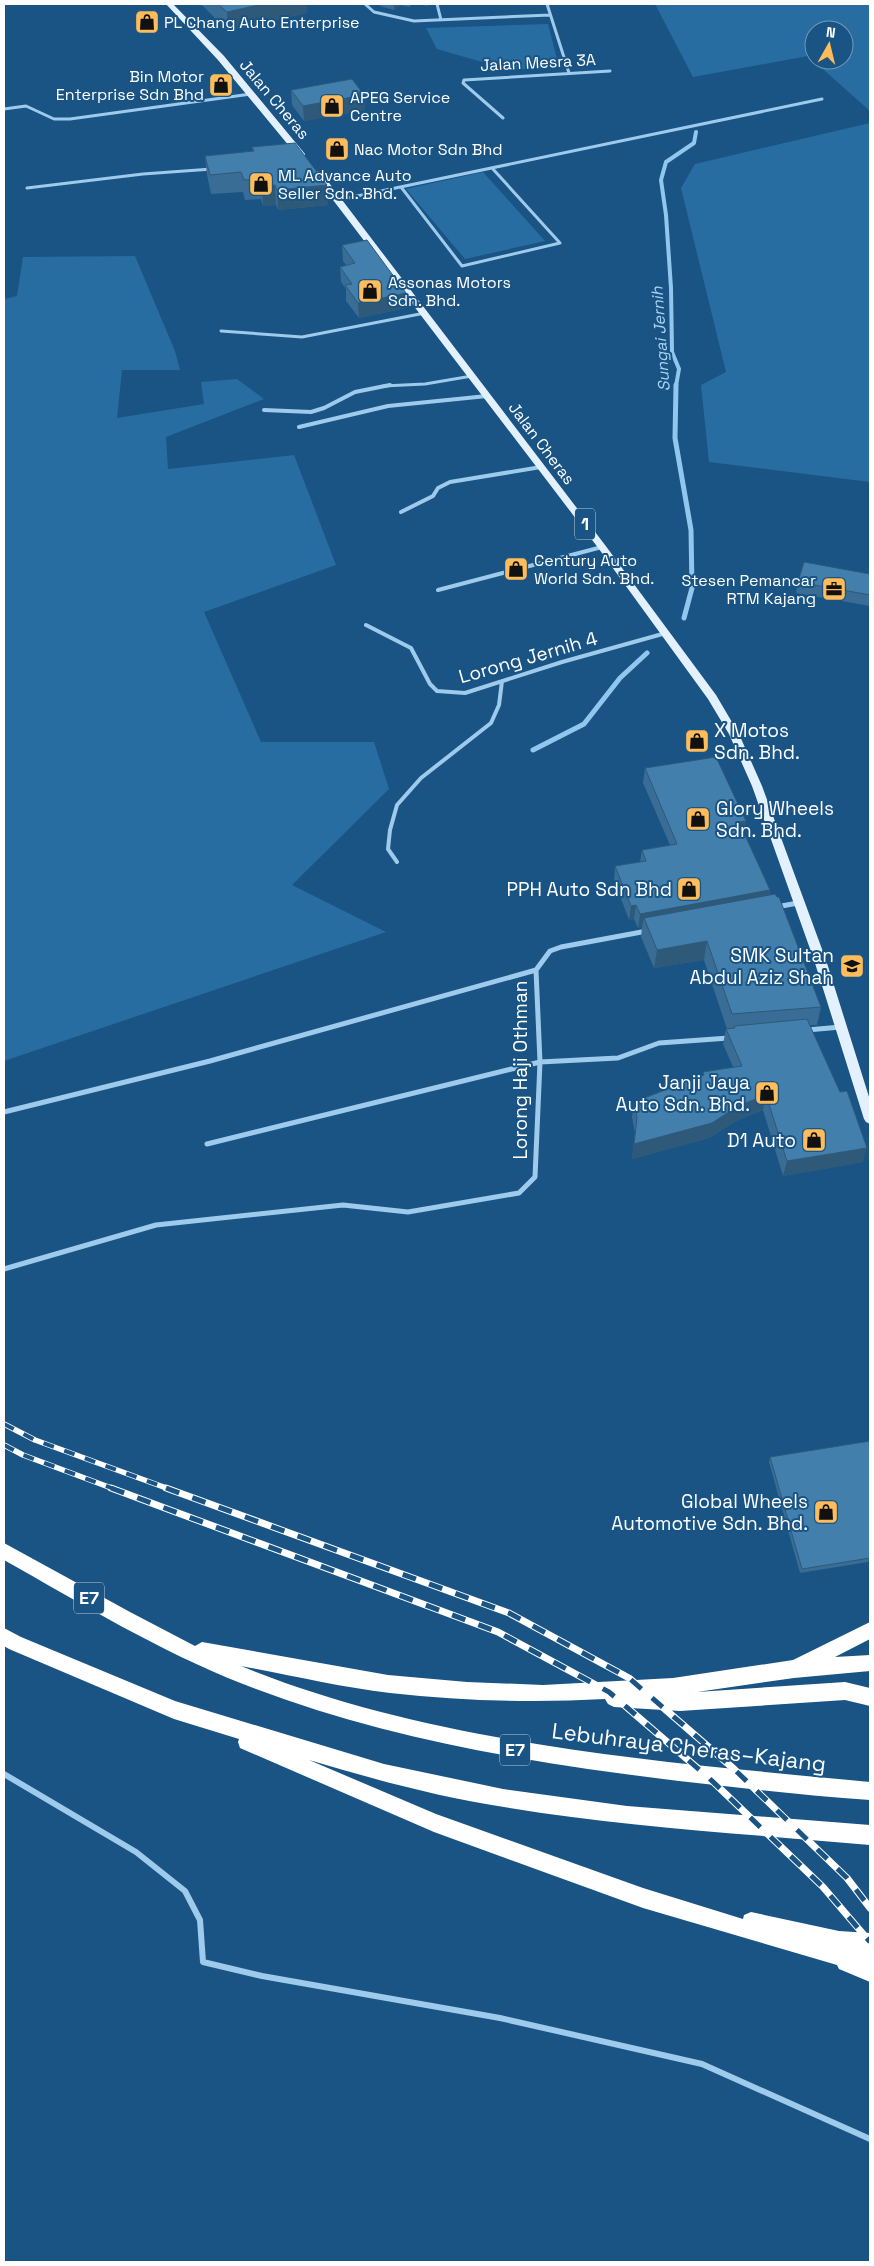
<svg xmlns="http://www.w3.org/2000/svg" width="874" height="2266" font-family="'Space Grotesk',sans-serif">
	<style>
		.green { fill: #286da1; fill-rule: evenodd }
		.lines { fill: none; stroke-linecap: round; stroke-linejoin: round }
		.stream-far1 { stroke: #91c7ee; stroke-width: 4 }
		.stream { stroke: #91c7ee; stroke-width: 5 }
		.street-far3 { stroke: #9ecaec; stroke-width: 3 }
		.street-far2 { stroke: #9ecaec; stroke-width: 4 }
		.street-far1 { stroke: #9ecaec; stroke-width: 5 }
		.street { stroke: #9ecaec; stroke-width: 6 }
		.primary { fill: #e3f1ff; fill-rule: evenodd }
		.highway { fill: #fff; fill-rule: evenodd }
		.rail-far1-casing { stroke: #fff; stroke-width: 5.5 }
		.rail-casing { stroke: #fff; stroke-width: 7 }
		.rail-far1 { stroke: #195484; stroke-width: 4; stroke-dasharray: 11; stroke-linecap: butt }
		.rail { stroke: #195484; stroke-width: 5; stroke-dasharray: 14; stroke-linecap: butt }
		.wall { fill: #396d95 }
		.shaded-wall { fill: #2e5979 }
		.building { fill: #427fad; stroke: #2e5979 }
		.labels { text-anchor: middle; stroke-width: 4; stroke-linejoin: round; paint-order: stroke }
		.far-poi-label { font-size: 16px; fill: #fff; stroke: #195484; text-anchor: start }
		.far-street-label { font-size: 16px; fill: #fff; stroke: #195484 }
		.far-water-label { font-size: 16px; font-style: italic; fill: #aad4f3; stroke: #195484 }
		.shield { fill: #195484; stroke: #baccda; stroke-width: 1 }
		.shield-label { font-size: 18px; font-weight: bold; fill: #fff }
		.street-label { font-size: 19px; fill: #fff; stroke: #195484 }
		.poi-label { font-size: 19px; fill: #fff; stroke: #195484; text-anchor: end }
		.near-street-label { font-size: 22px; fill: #fff; stroke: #195484 }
	</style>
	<rect width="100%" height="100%" fill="#195484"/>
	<path class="green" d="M655 4H870V111L808 56 693 77ZM814 30H844V60H814Z
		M548 24 559 67 510 70 437 49 426 28Z
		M870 123V482L709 462 701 385 726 372 681 188 695 164Z
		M483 172 545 241 465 259 406 189Z
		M135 256 175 351 180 370H122L117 418 204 404 201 382 237 379 264 399 166 437 168 469 294 455 336 565 204 612 261 742H374L389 789 292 885 386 932 4 1061V299L17 296 23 257Z"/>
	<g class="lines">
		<path class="stream-far1" d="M676 386 679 369 672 352 671 288 666 215 661 180 666 162 694 143 696 132"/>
		<path class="stream" d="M676 385 675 438 691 530 692 588 684 618
			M533 750 584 724 620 678 647 653"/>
		<path class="street-far3" d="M365 4 374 12 414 21 550 15
			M437 4 441 20
			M547 4 569 73
			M4 109 26 106 54 119H70L251 94
			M503 118 463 83 464 80 610 71
			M401 187 462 266 560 243 492 168
			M27 188 143 174 212 169
			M338 200 822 99
			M221 331 302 337 425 313
			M383 386 425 384 472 376"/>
		<path class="street-far2" d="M264 410 311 412 324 408 355 392 390 385
			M299 427 388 406 487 396
			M401 512 433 496 438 488 450 482 541 467
			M438 590 602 547
			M366 625 411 648 430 684 437 691 465 693 562 662 666 633
			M397 862 388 849 390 830 397 805 421 778 491 723 499 705 502 681"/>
		<path class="street-far1" d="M776 907 798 903
			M807 1030 841 1027
			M4 1112 210 1061 536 970
			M207 1144 540 1062 618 1058 659 1043 729 1038
			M4 1269 156 1225 343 1205 408 1212 519 1193 535 1177 540 1062 536 970 550 951 561 947 647 931"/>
		<path class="street" d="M4 1774 136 1852 185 1891 200 1920 203 1962 262 1976 500 2018 702 2064 870 2139"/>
		<path class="primary" d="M166 4H173L224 56 305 154V158H299L218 60Z
			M314 171H320L605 545 716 695 739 734 762 786 826 960 870 1100V1124L866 1122 864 1119 814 960 752 786 729 734 708 699 599 549 314 175Z"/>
		<path class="highway" d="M4 1543 130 1612 195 1646 202 1642 388 1675 467 1682 543 1685 673 1678 793 1660 870 1622V1639L835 1657 870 1655V1671L794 1678 697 1692 845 1682 870 1688V1706L845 1700 680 1711 614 1707 608 1704 605 1699C533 1703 462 1701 390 1693 340 1687 290 1675 241 1666 434 1745 663 1762 870 1782V1800C807 1796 743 1788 679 1781 532 1763 382 1739 243 1684 159 1651 82 1604 4 1560Z
			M4 1628 21 1637 175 1701 384 1764 503 1789 627 1806 870 1825V1845C748 1834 625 1827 504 1807 438 1797 373 1779 309 1760L436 1814 643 1888 743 1919 744 1915 751 1912 839 1931 870 1933V1982L839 1969 837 1965 643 1908 434 1832 240 1748 238 1742 239 1739 174 1719 9 1649 4 1646Z"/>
		<defs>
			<path id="rail-far1" d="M4 1424 35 1440 169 1489
				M4 1445 23 1455 114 1489"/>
			<path id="rail" d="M111 1488 498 1632 609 1692 709 1778 823 1887 870 1942
				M166 1488 509 1613 629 1678 734 1769 847 1878 870 1908"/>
		</defs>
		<use href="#rail-far1" class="rail-far1-casing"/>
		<use href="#rail" class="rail-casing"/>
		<use href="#rail-far1" class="rail-far1"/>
		<use href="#rail" class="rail"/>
	</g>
	<path class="wall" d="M201 4H307V13L228 31Z
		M378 4H412L409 7 401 5 394 10 383 7Z
		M417 4H428V6Z
		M291 90 364 95 365 110 304 121 292 105Z
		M252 147 327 185 328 205 278 210 276 205 263 206 261 199 245 200 243 192 211 194 207 175 205 156 253 152Z
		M342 245 406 293V308L359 318 346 301V289L341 282 340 267 346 265 343 261Z
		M870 574V606L796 593 798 582Z
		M645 768 746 821 744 833 770 890V895L821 1007 817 1025H809L863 1162 783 1176 763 1110 736 1121 709 1138 632 1159 635 1133 632 1117 634 1102 703 1075V1072L733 1067 723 1044 726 1029H727L704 960 654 968 641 937 642 927 638 928 634 919 629 920 614 880 615 866 640 862 642 850 670 845 643 783Z
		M770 1457 870 1558 868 1562 800 1573 769 1462Z"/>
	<path class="shaded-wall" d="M263 4H307V13L228 31 227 12Z
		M394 4H401V5L394 10Z
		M364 95 365 110 304 121 303 106Z
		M275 185 276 205 263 206 262 187Z
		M327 185 328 205 278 210 277 190Z
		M406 293V308L359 318 358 303Z
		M746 821 744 835 739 822Z
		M770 890 768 904 644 918 642 927 638 928 640 914Z
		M636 905 634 919 629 920 631 906Z
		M707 941 704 960 654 968 657 950Z
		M766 1095 763 1110 736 1121 709 1138 632 1159 634 1144Z
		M867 1148 863 1162 783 1176 787 1161Z"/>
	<path class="building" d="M218 4H263L227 12Z
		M352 79 364 95 303 106 291 90Z
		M295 143 327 185 277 190 275 185 262 187 260 179 244 180 241 172 210 175 205 156 254 151 252 147Z
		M367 240 406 293 358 303 345 285 352 284 340 267 355 263 342 245Z
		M804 562 870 574V595L798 582Z
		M716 757 746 821 739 822 770 890 640 914 636 905 631 906 615 866 646 861 642 850 677 844 645 768Z
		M775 894 777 897H779L821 1007 732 1014 707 941 657 950 644 918Z
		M807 1019 840 1092 847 1091 867 1148 787 1161 766 1095 738 1106 712 1123 634 1144 637 1118 634 1102 704 1075 703 1072 742 1066 726 1029 735 1028 734 1026Z
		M870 1441V1558L802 1569 770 1457Z"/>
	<defs>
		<symbol id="shop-square" viewBox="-11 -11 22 22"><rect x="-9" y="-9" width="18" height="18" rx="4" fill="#ffbc5a" stroke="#195484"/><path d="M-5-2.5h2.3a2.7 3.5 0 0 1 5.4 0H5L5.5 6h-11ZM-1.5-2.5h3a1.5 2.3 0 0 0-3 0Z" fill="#111"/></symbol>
		<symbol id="office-square" viewBox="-11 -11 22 22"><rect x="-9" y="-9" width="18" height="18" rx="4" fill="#ffbc5a" stroke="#195484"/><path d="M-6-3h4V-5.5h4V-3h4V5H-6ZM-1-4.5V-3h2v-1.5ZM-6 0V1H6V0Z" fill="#111"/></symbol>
		<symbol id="school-square" viewBox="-11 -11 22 22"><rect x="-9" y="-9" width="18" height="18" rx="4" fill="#ffbc5a" stroke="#195484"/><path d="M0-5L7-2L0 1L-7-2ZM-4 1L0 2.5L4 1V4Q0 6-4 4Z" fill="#111"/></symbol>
	</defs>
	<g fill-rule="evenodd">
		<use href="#shop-square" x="133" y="8" width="28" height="28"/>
		<use href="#shop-square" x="207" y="71" width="28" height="28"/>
		<use href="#shop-square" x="318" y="92" width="28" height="28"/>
		<use href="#shop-square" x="323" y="135" width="28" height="28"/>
		<use href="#shop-square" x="247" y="170" width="28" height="28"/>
		<use href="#shop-square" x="356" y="277" width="28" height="28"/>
		<use href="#shop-square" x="502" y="555" width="28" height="28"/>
		<use href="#office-square" x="820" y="575" width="28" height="28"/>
		<use href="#shop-square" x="683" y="727" width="28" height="28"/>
		<use href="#shop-square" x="684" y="805" width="28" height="28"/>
		<use href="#shop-square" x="675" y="875" width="28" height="28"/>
		<use href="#school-square" x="838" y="952" width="28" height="28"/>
		<use href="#shop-square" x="753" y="1079" width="28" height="28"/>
		<use href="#shop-square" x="800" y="1126" width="28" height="28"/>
		<use href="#shop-square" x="812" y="1498" width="28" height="28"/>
	</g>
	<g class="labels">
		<g class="far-poi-label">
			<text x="164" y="28">PL Chang Auto Enterprise</text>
			<text x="204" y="82" text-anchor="end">Bin Motor<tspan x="204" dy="18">Enterprise Sdn Bhd</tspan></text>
			<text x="350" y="103">APEG Service<tspan x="350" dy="18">Centre</tspan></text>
			<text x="354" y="155">Nac Motor Sdn Bhd</text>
			<text x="278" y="181">ML Advance Auto<tspan x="278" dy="18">Seller Sdn. Bhd.</tspan></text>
			<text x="388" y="288">Assonas Motors<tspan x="388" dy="18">Sdn. Bhd.</tspan></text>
			<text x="534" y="566">Century Auto<tspan x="534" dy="18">World Sdn. Bhd.</tspan></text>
			<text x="816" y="586" text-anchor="end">Stesen Pemancar<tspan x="816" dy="18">RTM Kajang</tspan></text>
		</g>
		<g class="far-street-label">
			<text transform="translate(538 62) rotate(-3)" y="6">Jalan Mesra 3A</text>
			<text transform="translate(275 99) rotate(50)" y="6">Jalan Cheras</text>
			<text transform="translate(542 443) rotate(53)" y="6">Jalan Cheras</text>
		</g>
		<g class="far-water-label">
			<text transform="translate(660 339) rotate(-94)" y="6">Sungai Jernih</text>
		</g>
		<g class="shield">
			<rect x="575" y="508.5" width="20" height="31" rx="4"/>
			<rect x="74" y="1582.5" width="30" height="31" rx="4"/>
			<rect x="500" y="1734.5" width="30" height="31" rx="4"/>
		</g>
		<g class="shield-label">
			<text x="585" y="530">1</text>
			<text x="89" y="1604">E7</text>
			<text x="515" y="1756">E7</text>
		</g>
		<g class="street-label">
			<text transform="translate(528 657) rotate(-16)" y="7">Lorong Jernih 4</text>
			<text transform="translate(520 1070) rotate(-90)" y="7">Lorong Haji Othman</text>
		</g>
		<g class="poi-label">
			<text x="714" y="737" text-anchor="start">X Motos<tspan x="714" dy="22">Sdn. Bhd.</tspan></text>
			<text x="716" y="815" text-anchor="start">Glory Wheels<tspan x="716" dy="22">Sdn. Bhd.</tspan></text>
			<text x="672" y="896">PPH Auto Sdn Bhd</text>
			<text x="834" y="962">SMK Sultan<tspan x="834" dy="22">Abdul Aziz Shah</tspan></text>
			<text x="750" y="1089">Janji Jaya<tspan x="750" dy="22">Auto Sdn. Bhd.</tspan></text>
			<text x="796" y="1147">D1 Auto</text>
			<text x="808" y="1508">Global Wheels<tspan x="808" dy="22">Automotive Sdn. Bhd.</tspan></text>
		</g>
		<g class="near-street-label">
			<text transform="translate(689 1747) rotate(7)" y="8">Lebuhraya Cheras–Kajang</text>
		</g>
	</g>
	<rect width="874" height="2266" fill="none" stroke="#ffffff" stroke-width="10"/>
	<g transform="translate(829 45) rotate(8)"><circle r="24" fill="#195484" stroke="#7598b5"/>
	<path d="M0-4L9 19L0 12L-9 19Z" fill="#ffbc5a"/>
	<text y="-8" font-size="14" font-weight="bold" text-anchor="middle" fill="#ffffff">N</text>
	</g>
</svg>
